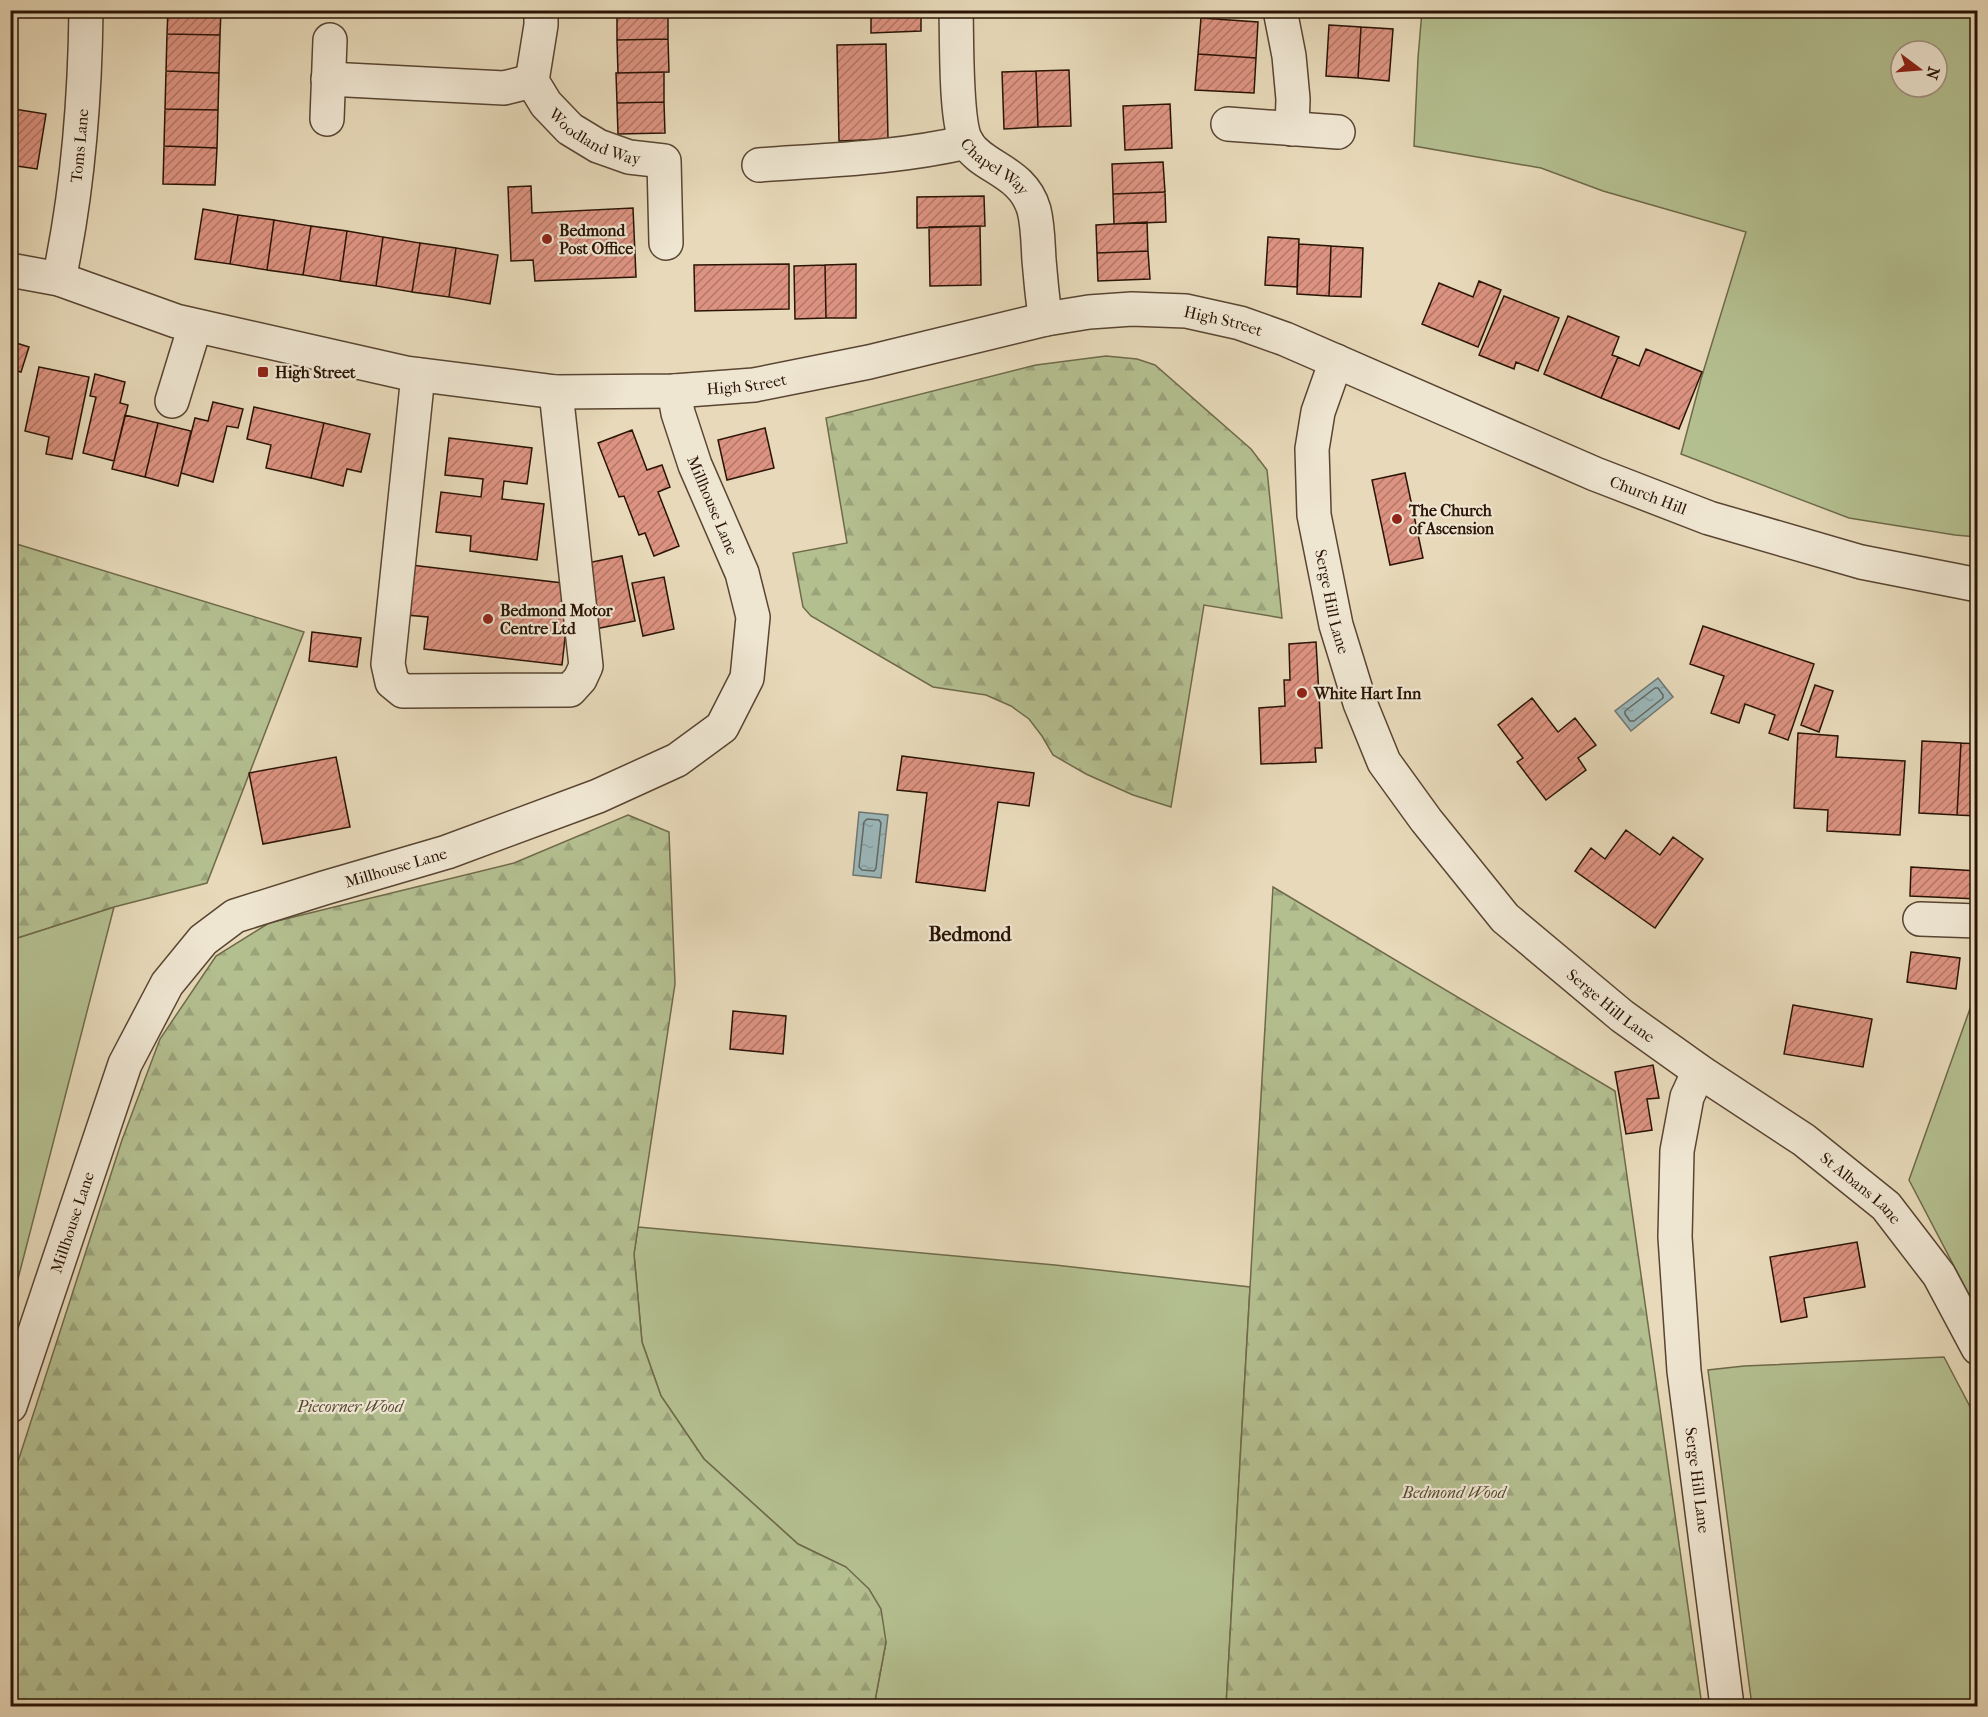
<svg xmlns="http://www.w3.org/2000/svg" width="1988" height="1717" font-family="'IM FELL French Canon',serif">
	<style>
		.grass { fill: #b4bf90; stroke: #6f6a4a; stroke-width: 1.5; fill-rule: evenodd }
		.forest { fill: url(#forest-firs); stroke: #6f6a4a; stroke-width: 1.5 }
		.water { fill: url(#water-ripples); stroke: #6e7672; stroke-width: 1.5 }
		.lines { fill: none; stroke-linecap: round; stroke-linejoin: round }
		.shore { stroke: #626660; stroke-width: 1.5 }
		.building { fill: url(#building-hatch); stroke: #2a1405; stroke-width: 1.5 }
		.minor-casing { stroke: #594532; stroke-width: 36 }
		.minor { stroke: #efe6d2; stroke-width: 33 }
		.poi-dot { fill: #8f2418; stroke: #efe6d2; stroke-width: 2 }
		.labels { text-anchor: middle; stroke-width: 4.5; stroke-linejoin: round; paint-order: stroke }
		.street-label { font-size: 16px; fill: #2a1405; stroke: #efe6d2 }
		.poi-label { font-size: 16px; font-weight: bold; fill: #2a1405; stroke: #efe6d2; text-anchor: start }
		.park-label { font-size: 16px; font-style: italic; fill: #53472f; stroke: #efe6d2 }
		.quarter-label { font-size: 20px; font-weight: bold; fill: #2a1405; stroke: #efe6d2 }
	</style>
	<defs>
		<pattern id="forest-firs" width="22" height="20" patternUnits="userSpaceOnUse" patternTransform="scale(1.5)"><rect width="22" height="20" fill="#b4bf90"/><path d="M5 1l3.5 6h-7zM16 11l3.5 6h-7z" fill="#9ba37b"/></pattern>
		<pattern id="water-ripples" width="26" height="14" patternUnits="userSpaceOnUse" patternTransform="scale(1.5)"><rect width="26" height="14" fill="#9bb7ba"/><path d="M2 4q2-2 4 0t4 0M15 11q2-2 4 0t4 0" fill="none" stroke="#869c9e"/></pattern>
		<pattern id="building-hatch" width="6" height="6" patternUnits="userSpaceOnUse" patternTransform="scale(1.5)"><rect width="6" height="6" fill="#dd9381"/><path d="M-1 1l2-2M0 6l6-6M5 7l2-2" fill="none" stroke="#b37768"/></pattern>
	</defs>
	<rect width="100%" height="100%" fill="#e7d9b9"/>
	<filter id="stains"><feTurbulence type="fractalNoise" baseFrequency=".00333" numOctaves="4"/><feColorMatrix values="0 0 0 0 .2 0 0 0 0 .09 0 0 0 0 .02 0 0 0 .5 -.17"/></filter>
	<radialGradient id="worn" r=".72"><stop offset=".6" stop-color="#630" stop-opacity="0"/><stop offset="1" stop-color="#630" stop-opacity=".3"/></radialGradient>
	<path class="grass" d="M1422 11H1977V537L1955 535 1849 518 1681 454 1701 379 1746 232 1603 191 1541 168 1414 146 1418 58ZM1901 51H1937V87H1901Z
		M114 907 11 1306V940Z
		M1977 989V1310L1909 1180Z
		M638 1227 1055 1265 1250 1287 1226 1706H874L886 1642 846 1567 798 1544 704 1459 661 1396 642 1342 634 1254Z
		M1944 1357 1977 1420V1706H1752L1708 1370 1744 1366Z"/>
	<path class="forest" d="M1106 356 1137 359 1155 365 1251 449 1267 470 1282 618 1204 605 1171 807 1133 795 1086 774 1053 755 1042 736 1029 719 1011 706 986 695 933 687 811 616 803 607 793 553 847 543 826 418 1036 365Z
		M10 542 304 632 207 883 114 907 11 940Z
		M628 815 669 832 675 984 634 1254 642 1342 661 1396 704 1459 798 1544 846 1567 869 1589 881 1609 886 1642 874 1706H11V1483L122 1140 160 1039 216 956 269 923 514 863Z
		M1273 887 1615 1091 1702 1706H1226Z"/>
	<path class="water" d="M1658 678 1673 697 1631 731 1615 711Z
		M859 812 888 815 881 878 853 875Z"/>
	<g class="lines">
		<path class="shore" d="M1655 688H1658L1663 695V698L1634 721H1630L1625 714V711Z
			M867 819 879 820 881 823 876 868 874 871 862 870 859 867 864 822Z"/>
	</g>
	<path class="building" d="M168 10H221L220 35 167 34Z
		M617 10H668V39L617 40Z
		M871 10H921V31L871 33Z
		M1201 18 1258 22 1256 58 1198 54Z
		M1329 25 1361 27 1358 78 1326 76Z
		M1361 27 1393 29 1389 81 1358 78Z
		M167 34 220 35 219 73 166 71Z
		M668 39 669 72 618 73 617 40Z
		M886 44 888 139 839 141 837 45Z
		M1198 54 1256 58 1254 93 1195 90Z
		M1069 70 1071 126 1038 127 1036 71Z
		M166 71 219 73 218 110 165 109Z
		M1036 71 1038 127 1004 129 1002 72Z
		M664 72V102L617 103 616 73Z
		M664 102 665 133 618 134 617 103Z
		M1170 104 1172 148 1125 150 1123 106Z
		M14 109 46 114 37 169 10 165V128Z
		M165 109 218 110 217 148 164 146Z
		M164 146 217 148 215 185 163 184Z
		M1163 162 1165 192 1113 194 1112 164Z
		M531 186 532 213 633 208 636 277 535 281 533 260 511 261 508 187Z
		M1165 192 1166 222 1114 224 1113 194Z
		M984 196 985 226 917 228V197Z
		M203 209 238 215 230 264 195 259Z
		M238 215 274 220 267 270 230 264Z
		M274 220 311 226 303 275 267 270Z
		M1147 222 1148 251 1097 253 1096 225Z
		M311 226 347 231 340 281 303 275Z
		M980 226 981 285 930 286 929 227Z
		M347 231 383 237 376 286 340 281Z
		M383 237 420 243 412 292 376 286Z
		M1268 237 1299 239 1297 287 1265 285Z
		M420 243 456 248 449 297 412 292Z
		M1299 244 1331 246 1329 296 1297 294Z
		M1331 246 1363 248 1361 297 1329 296Z
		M456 248 498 255 490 304 449 297Z
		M1148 251 1150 279 1098 281 1097 253Z
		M789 264V309L695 311 694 265Z
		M856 264V318H826L825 265Z
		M825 265 826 318 795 319 794 266Z
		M1479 281 1501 290 1478 347 1422 324 1439 283 1473 297Z
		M1504 296 1559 318 1538 371 1516 362 1514 369 1479 355Z
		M1568 316 1619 337 1612 355 1618 357 1601 398 1544 374Z
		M10 341 29 347 21 372 10 369Z
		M1646 349 1702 372 1679 429 1601 398 1618 357 1639 366Z
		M39 367 89 377 72 459 46 454 49 437 25 431Z
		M95 374 125 382 120 403 128 405 114 461 83 453 96 397 90 396Z
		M213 402 243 409 238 428 227 426 213 482 181 473 195 418 208 421Z
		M254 407 324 423 311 478 266 468 271 445 247 439Z
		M125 415 158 423 145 477 112 469Z
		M158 423 191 431 178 486 145 477Z
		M324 423 370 434 361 472 347 469 343 486 311 478Z
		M765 428 774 468 727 480 718 440Z
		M632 430 647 470 662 465 670 487 658 492 679 546 654 556 645 533 639 535 624 496 619 497 598 443Z
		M449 438 532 448 527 484 504 481 502 499 544 504 537 560 470 551 471 536 436 532 441 492 481 497 483 479 445 475Z
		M1405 473 1423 558 1390 565 1372 480Z
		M622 556 635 621 595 629 582 564Z
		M411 565 571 584 562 665 424 649 428 617 406 615Z
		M664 577 674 629 643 636 632 583Z
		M1703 626 1814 664 1788 740 1769 733 1775 715 1745 704 1739 723 1711 713 1724 676 1690 664Z
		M312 632 361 638 357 667 309 661Z
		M1316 642 1322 748H1315L1316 762 1261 764 1259 708 1285 706 1284 680H1290L1289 644Z
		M1815 685 1833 691 1819 732 1801 725Z
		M1532 698 1558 732 1575 718 1596 745 1578 758 1586 770 1546 800 1517 762 1523 758 1498 725Z
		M1798 733 1838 736 1836 757 1905 761 1900 835 1827 831 1828 810 1794 808Z
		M1922 741 1961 743 1957 815 1919 813Z
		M1961 743 1978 744V816L1957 815Z
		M902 756 1034 773 1029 806 998 802 985 891 916 882 927 793 897 790Z
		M336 757 350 827 263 844 249 773Z
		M1626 830 1660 855 1673 837 1703 859 1655 928 1575 871 1591 848 1605 859Z
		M1911 867 1978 871V899L1910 896Z
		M1911 952 1960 958 1956 989 1907 982Z
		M1793 1005 1872 1019 1863 1067 1784 1054Z
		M733 1011 786 1016 783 1054 730 1049Z
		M1653 1065 1659 1098 1647 1099 1652 1130 1626 1134 1615 1072Z
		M1857 1242 1865 1287 1804 1298 1807 1317 1781 1322 1770 1257Z"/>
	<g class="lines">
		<defs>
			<g id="minor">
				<path id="s1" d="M541 10V25L532 81 546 104 570 129 598 146 629 157 664 161 666 243"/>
				<path id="s2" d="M956 10C957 38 955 123 967 143 984 169 1023 171 1034 210 1038 226 1038 244 1039 260 1041 280 1042 300 1046 319"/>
				<path d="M1280 10 1289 56 1293 99 1292 129"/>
				<path d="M328 79 504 88 532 81"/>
				<path d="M327 119 330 40"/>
				<path d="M1228 124 1338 132"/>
				<path d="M759 165C829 160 898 158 967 142"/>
				<path id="s3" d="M10 270 59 279 176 321 406 373 556 392 674 391 754 385 869 362 1046 319 1089 312 1132 309 1186 311 1240 323 1285 339 1595 474 1709 518 1861 562 1978 585"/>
				<path id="s4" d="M59 279C78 190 85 101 86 10"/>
				<path id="s5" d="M1336 361 1318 412 1312 449 1314 515 1336 625 1360 703 1384 762 1426 820 1505 918 1622 1016 1699 1071 1804 1140 1886 1206 1939 1275 1978 1348"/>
				<path d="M418 375 388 664 392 682 403 691 570 690 580 679 586 666 556 392"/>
				<path d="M172 401 195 326"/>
				<path d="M1920 919 1978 921"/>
				<path id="s6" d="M1699 1071 1687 1097 1677 1151 1675 1237 1684 1371 1727 1706"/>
				<path id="s7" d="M10 1406 125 1064 167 984 203 940 235 916 324 888 447 852 598 796 677 760 722 727 747 678 753 617 742 573 695 465 678 413 674 391"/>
			</g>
		</defs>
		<use href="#minor" class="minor-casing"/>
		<use href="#minor" class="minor"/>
	</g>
	<g class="poi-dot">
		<circle cx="547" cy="239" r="6"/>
		<rect x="257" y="366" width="12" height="12" rx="3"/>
		<circle cx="1397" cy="519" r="6"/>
		<circle cx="488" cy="619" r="6"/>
		<circle cx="1302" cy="693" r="6"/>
	</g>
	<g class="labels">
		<g class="street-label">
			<text dy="6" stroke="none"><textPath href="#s1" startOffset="159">Woodland Way</textPath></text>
			<text dy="6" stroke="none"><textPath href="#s4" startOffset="135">Toms Lane</textPath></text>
			<text dy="6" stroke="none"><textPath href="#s2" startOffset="171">Chapel Way</textPath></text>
			<text dy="6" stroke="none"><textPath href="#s3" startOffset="1238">High Street</textPath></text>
			<text dy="6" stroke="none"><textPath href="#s3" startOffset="752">High Street</textPath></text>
			<text dy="6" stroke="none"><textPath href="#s3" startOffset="1698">Church Hill</textPath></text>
			<text transform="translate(713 505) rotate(67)" y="6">Millhouse Lane</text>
			<text dy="6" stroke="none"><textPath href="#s5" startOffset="246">Serge Hill Lane</textPath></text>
			<text dy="6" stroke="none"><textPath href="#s7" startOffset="716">Millhouse Lane</textPath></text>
			<text dy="6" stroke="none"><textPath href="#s5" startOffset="750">Serge Hill Lane</textPath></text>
			<text dy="6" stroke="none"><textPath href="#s5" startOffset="1060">St Albans Lane</textPath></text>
			<text dy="6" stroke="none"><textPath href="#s7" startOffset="194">Millhouse Lane</textPath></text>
			<text dy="6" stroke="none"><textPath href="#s6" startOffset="414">Serge Hill Lane</textPath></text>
		</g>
		<g class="poi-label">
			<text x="559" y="236">Bedmond<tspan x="559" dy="18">Post Office</tspan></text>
			<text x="275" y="378">High Street</text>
			<text x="1409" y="516">The Church<tspan x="1409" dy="18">of Ascension</tspan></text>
			<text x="500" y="616">Bedmond Motor<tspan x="500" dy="18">Centre Ltd</tspan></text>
			<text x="1314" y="699">White Hart Inn</text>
		</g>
		<g class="park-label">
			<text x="350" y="1412">Piecorner Wood</text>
			<text x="1454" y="1498">Bedmond Wood</text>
		</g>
		<g class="quarter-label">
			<text x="970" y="941">Bedmond</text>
		</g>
	</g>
	<rect width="1988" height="1717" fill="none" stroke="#e7d9b9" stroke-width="36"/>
	<rect x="12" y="12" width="1964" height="1693" fill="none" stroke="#2a1405" stroke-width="3"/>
	<rect x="18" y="18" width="1952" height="1681" fill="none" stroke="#2a1405" stroke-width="1.5"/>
	<g transform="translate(1919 69) rotate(106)"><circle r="28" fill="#efe6d2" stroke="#a09280" stroke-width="1.5"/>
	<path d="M0-4.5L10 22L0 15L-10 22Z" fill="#8f2418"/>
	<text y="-9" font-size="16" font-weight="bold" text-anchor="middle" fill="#2a1405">N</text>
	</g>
	<rect width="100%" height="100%" filter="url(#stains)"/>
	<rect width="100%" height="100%" fill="url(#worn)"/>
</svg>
